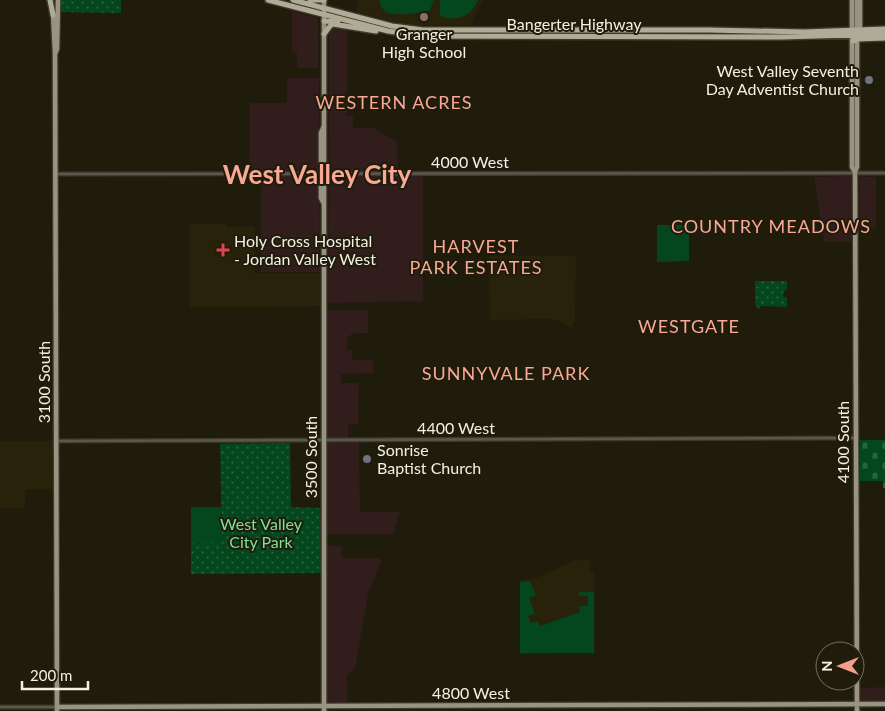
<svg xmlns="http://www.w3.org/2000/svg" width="885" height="711" font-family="Lato,sans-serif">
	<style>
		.commercial { fill: #301d1c }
		.built { fill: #29220a }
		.grass { fill: #04471e }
		.cemetery { fill: url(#cemetery-stones) }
		.park { fill: url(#park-dots) }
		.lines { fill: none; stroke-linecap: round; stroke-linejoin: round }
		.minor-casing { stroke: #3e3a2a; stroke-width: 5 }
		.major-casing { stroke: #3e3a2a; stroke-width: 7 }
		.highway-casing { stroke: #3e3a2a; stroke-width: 8 }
		.minor { stroke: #59574f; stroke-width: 2.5 }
		.major { stroke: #989382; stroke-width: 4.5 }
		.highway { stroke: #b0ab96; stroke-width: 5 }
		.education-dot { fill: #8d6e63; stroke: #201c0b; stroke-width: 2 }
		.worship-dot { fill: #6b7280; stroke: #201c0b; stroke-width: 2 }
		.health-dot { fill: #e0444e; stroke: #201c0b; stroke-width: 2 }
		.labels { text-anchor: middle; stroke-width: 4; stroke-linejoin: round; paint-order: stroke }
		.street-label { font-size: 16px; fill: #f3f0e5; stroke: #201c0b }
		.poi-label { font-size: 16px; fill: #f3f0e5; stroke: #201c0b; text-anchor: start }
		.park-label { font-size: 16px; fill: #7be394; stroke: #201c0b }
		.neighbourhood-label { font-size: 18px; letter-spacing: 1px; fill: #f9a896; stroke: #201c0b }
		.town-label { font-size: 26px; font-weight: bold; fill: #f9a896; stroke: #201c0b }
	</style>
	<defs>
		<pattern id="cemetery-stones" width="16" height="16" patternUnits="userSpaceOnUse" patternTransform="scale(1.25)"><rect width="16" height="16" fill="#04471e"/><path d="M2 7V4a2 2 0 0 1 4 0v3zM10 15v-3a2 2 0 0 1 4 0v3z" fill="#29623f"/></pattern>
		<pattern id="park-dots" width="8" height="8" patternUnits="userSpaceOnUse" patternTransform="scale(1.25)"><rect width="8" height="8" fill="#04471e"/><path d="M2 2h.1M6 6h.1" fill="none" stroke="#29623f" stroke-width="1.8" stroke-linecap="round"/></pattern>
	</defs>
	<rect width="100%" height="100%" fill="#201c0b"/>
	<path class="commercial" d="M292 11 318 18V68H297V53L292 52Z
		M329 17 347 24V116H353V128H374L397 142 398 176 423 175V301L328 303Z
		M287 78H319L320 272H261V171H250L249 168 250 103H287Z
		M851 176V242H824L814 177Z
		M860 177H876V228H859Z
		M327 310H368V333H354L347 337V350H352V360H373V373L341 374V383H359L358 424 348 425V438H327Z
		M329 442H359L360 512H400L393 534H327V445Z
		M327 546H342V558H379L382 560 368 594 355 669 347 675V703H327Z
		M885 687V701H861L860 688Z"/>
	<path class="built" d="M357 0H483L470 25H414L391 21 357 12Z
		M190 224H226V227H255V273H320V306L190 307Z
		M489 256H576L575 319 571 327 560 321 549 319 490 320Z
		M0 441H54L52 458 54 459V489H25V508H0Z
		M590 559V572H594L595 653 520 654V581L539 577 573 561Z"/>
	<path class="grass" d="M379 0H434L430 10C422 14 397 15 388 13 383 11 380 5 379 0Z
		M440 0H478C472 17 455 22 440 16Z
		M657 225H689V261L657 262Z
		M191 507H221L222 543H191Z
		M530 581 536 595 529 598 535 614 528 616 531 623 538 621 540 626 580 612 579 606H588V596H579V592H594V653H520V582Z"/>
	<path class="cemetery" d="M860 440H885V488H883V481H860Z"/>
	<path class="park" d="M61 0H121V13L61 12Z
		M755 281H787V289L783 293 784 297 787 298V307L761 306 759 309 755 305Z
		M290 443 291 507 320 508 321 573 191 574V543H222L220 444Z"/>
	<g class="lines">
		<defs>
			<path id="minor" d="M56 174 885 173
				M57 441 855 438
				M0 707H56"/>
			<path id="major" d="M324 0V711
				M852 0V167L855 172
				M860 1V31
				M53 13 55 53
				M323 202 321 198V133L324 126
				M57 707 885 704
				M57 711 55 54 57 49 58 0
				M857 711 855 172 857 167V0"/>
			<path id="highway" d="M50 0 53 15
				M268 0 388 31 424 36 782 37 885 34
				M293 0 392 26 423 30H709L804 32 885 29
				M310 0H324
				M324 21 338 22
				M324 34 330 26 333 24 376 31
				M853 41 857 39 885 38"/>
		</defs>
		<use href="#minor" class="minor-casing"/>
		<use href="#major" class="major-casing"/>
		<use href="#highway" class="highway-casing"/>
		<use href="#minor" class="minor"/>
		<use href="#major" class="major"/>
		<use href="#highway" class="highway"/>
	</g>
	<circle class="education-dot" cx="424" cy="17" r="5"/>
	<g class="worship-dot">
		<circle cx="869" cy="80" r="5"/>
		<circle cx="367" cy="459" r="5"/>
	</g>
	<path class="health-dot" d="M220.5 242.5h5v5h5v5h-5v5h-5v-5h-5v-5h5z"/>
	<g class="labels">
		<g class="street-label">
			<text x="574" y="30">Bangerter Highway</text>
			<text x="470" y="168">4000 West</text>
			<text transform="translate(44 382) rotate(-90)" y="6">3100 South</text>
			<text x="456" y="434">4400 West</text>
			<text transform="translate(843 442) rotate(-90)" y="6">4100 South</text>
			<text transform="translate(311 457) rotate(-90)" y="6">3500 South</text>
			<text x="471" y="699">4800 West</text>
		</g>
		<g class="poi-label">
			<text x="424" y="40" text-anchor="middle">Granger<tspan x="424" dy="18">High School</tspan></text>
			<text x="859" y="77" text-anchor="end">West Valley Seventh<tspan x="859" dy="18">Day Adventist Church</tspan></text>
			<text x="234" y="247">Holy Cross Hospital<tspan x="234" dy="18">- Jordan Valley West</tspan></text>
			<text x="377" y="456">Sonrise<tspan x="377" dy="18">Baptist Church</tspan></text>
		</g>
		<g class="park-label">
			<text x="261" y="530">West Valley<tspan x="261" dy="18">City Park</tspan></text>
		</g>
		<g class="neighbourhood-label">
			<text x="394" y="109">WESTERN ACRES</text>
			<text x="771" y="233">COUNTRY MEADOWS</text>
			<text x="476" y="253">HARVEST<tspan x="476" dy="21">PARK ESTATES</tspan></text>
			<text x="689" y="333">WESTGATE</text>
			<text x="506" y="380">SUNNYVALE PARK</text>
		</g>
		<g class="town-label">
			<text x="317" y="184">West Valley City</text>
		</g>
	</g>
	<g transform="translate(840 666) rotate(270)"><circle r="24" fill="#201c0b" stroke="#747162"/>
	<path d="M0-4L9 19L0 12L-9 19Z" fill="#f49d8b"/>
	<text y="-8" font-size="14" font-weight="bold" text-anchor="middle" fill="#f3f0e5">N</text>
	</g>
	<path d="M22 681v8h66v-8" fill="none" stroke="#f3f0e5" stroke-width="2.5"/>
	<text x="30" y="681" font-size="15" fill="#f3f0e5" stroke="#201c0b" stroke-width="4" paint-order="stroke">200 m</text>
</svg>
